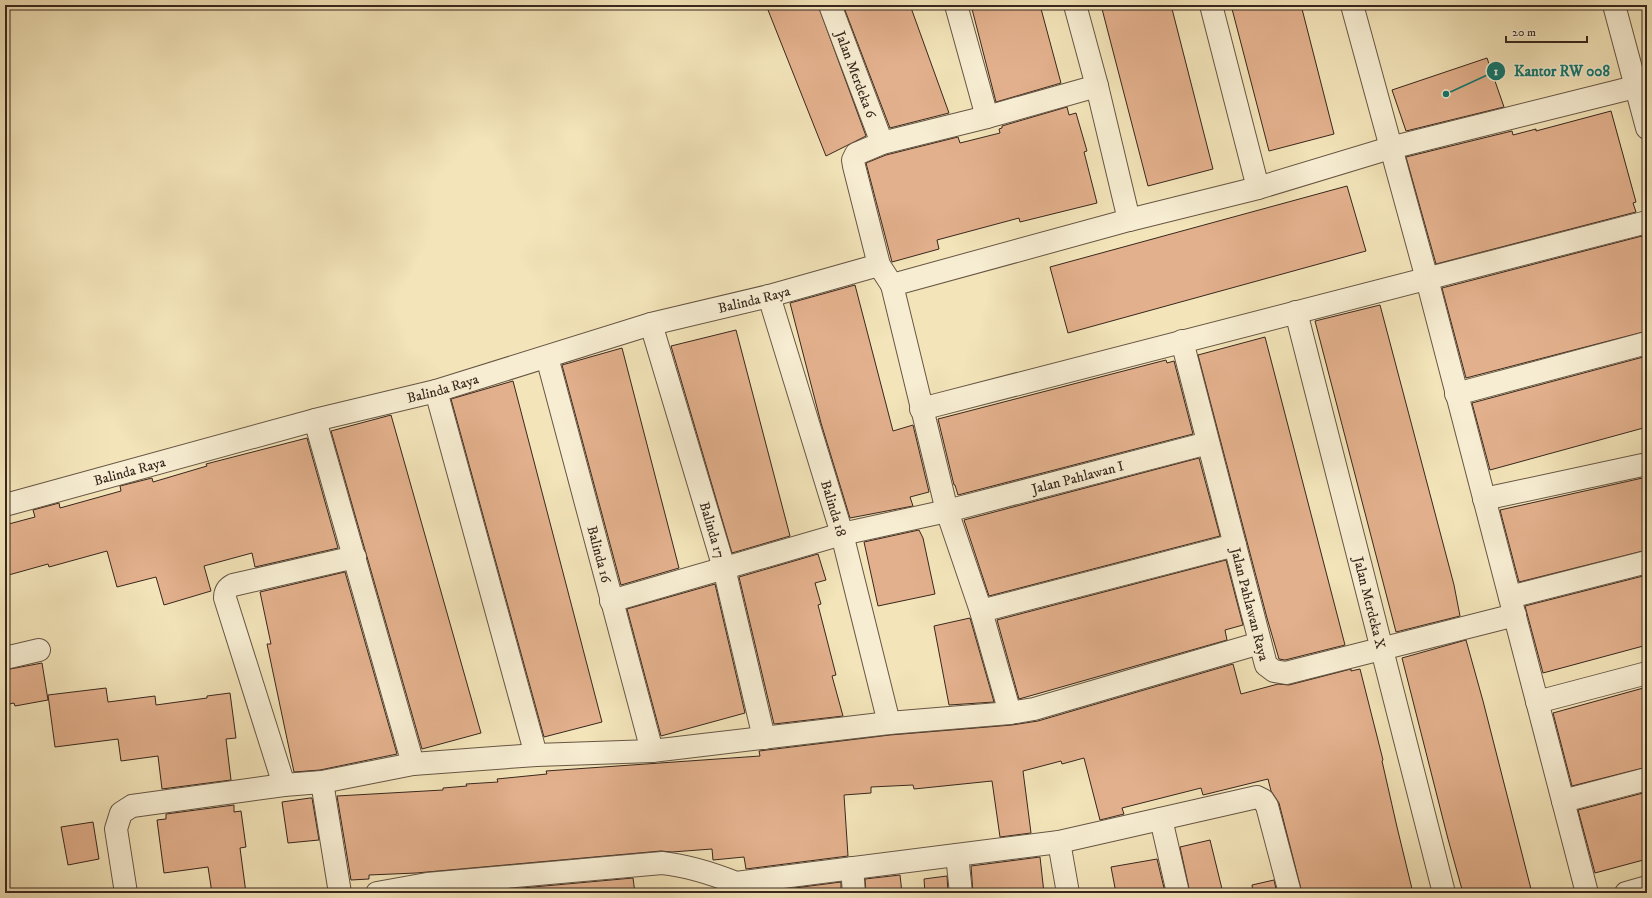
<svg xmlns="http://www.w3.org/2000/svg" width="1652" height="898" font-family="'IM FELL DW Pica',serif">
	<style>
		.building { fill: #e2b08c; stroke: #38271d }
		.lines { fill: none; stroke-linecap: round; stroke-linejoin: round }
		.minor-casing { stroke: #675644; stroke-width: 24 }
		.minor { stroke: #f7edd2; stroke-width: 22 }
		.labels { text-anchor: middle; stroke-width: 3; stroke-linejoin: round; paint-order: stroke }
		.street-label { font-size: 14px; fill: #38271d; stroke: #f7edd2 }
		.leader { fill: none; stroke: #0f766e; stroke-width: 1.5 }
		.callout-dot { fill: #0f766e; stroke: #f7edd2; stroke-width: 1.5 }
		.mark-label { font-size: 12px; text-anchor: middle; font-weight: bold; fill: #fff }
		.callout-label { font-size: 15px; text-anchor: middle; font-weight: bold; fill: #0f766e; stroke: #f7edd2; stroke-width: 3; stroke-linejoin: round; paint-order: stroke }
	</style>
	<rect width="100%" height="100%" fill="#f3e4b9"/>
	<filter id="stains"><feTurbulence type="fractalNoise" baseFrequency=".005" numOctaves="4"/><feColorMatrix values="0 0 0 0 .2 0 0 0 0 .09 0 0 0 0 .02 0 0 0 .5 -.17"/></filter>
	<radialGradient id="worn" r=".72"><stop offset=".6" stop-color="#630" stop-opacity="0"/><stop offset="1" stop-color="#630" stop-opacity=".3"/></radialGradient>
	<path class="building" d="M766 5H818L866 136 826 156Z
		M843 5H910L949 113 890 128Z
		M971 5H1040L1061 83 996 102Z
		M1101 5H1171L1213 169 1148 186Z
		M1231 5H1301L1334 134 1269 151Z
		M1487 58 1504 107 1406 131 1392 90Z
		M1067 107 1069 115 1076 113 1087 151 1084 152 1097 203 1020 222 1019 218 937 240 939 249 892 262 866 163 886 155 958 137 960 143 1000 133 999 129 1002 128V126Z
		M1611 111 1636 202 1633 203 1636 212 1436 264 1406 157 1512 131 1513 135 1536 129V131Z
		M1347 186 1366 251 1068 333 1050 267Z
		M1642 236 1647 254V331L1466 378 1442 288Z
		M855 285 893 431 913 425 929 492 910 497 913 506 850 518 821 423 790 303Z
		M1380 305 1454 585 1460 616 1396 632 1315 321Z
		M736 330 790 536 732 553 671 346Z
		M1265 337 1345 645 1285 660 1279 659 1267 618 1198 355Z
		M622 348 679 568 621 585 562 365Z
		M1647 356V427L1490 470 1472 403Z
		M1166 360 1167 363 1174 361 1193 434 958 495 955 485H954L938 419Z
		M513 381 602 722 544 737 451 399Z
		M391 415 481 733 422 749 331 431Z
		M307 438 338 548 255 567 252 553 204 566 211 591 164 605 156 577 117 587 107 551 49 567 48 564 5 576V525L35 517 33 510 59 503 60 508 121 491 120 486 152 478 153 482 207 466 206 464Z
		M1199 458 1220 536 989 596 964 520Z
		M1647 477V550L1519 582 1500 510Z
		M919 530 923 538 935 594 878 606 864 542Z
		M818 554 826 580 815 583 821 604 818 605 836 675 832 676 843 716 774 724 739 577Z
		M1226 560 1243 625 1225 630 1227 640 1019 699 997 620Z
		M345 572 397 754 320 770 294 772 267 644H271L260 592Z
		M1647 575V645L1543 673 1525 606Z
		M715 584 745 713 661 736 627 609Z
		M970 618 994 702 949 705 934 626Z
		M1466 640 1483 701 1532 893H1463L1448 839 1402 658Z
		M42 663 48 700 15 706 14 703 5 705V670Z
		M1233 664 1241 694 1278 684 1289 685 1351 669V671L1360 669 1383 760 1382 761 1397 827 1413 893H1302L1279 803 1271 791 1268 779 1203 795 1201 788 1122 808 1124 814 1100 820 1084 758 1062 764 1061 761 1023 771 1031 833 1000 837 992 781 914 789 913 785 871 787V793L844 795 848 856 746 869 744 857 713 860 712 849 672 852 661 851 416 873 369 875V879L351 880 337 796 443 790V788L467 786 466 784 498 782 497 779 547 774 546 771 760 756 759 751 890 735 1012 725 1038 721Z
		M1647 687V767L1572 786 1553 713Z
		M106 688 108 702 155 696 156 705 207 698V696L230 693 236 738 226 739 231 780 162 789 158 756 121 761 118 739 55 747 48 695Z
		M1647 792V859L1595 873 1578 810Z
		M310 798H312L319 840 288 843 282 802Z
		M234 805V812L241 811 246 847 240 848 246 893H212L208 867 164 873 157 820 166 819V814Z
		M93 822 99 859 68 865 61 827Z
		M1210 840 1223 893H1190L1180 847Z
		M1040 857 1044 893H973L971 866Z
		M1157 859 1165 892 1116 893 1111 867Z
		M900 875 902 893H866L865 879Z
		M947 876 948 893H925L924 879Z
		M633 878 635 893H467Z
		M1274 880 1277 893H1253L1252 885Z
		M841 882V893H756Z"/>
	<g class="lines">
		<defs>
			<g id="minor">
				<path id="s1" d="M830 5 882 143"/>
				<path d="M956 5 987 117"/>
				<path d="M1075 5 1097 86 1129 220"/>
				<path d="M1211 5 1258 188"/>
				<path d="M1352 5 1427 279 1587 893"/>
				<path d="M1614 5 1647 128"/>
				<path d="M1097 86 987 117 882 143 856 154 853 160 854 166 879 265 892 285 1129 220 1258 188 1390 148 1647 84"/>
				<path d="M892 285 947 511 981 611 1010 713"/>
				<path id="s2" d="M769 296 842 534 889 723"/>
				<path id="s3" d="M1296 312 1444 893"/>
				<path id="s4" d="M651 324 724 568 764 738"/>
				<path id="s5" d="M1182 341 1266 665 1274 671 1286 673 1515 615"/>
				<path id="s6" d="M547 357 652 751"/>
				<path d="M436 391 536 755"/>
				<path d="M1456 394 1647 343"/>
				<path d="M921 409 1647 222"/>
				<path d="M315 420 413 764"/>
				<path d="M1484 499 1647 464"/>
				<path id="s7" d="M5 505 315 420 436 391 651 324 769 296 879 265"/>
				<path d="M1510 597 1647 562"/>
				<path id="s8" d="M611 601 842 534 947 511 1208 443"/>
				<path d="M981 611 1235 545"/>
				<path d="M5 658 39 650"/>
				<path d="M1537 702 1647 673"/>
				<path d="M322 782 340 893"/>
				<path d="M284 785 225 598C225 591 227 588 233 585L355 557"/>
				<path d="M1563 801 1647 779"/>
				<path d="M1161 819 1178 893"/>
				<path d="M1059 842 1068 893"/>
				<path d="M957 855 961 893"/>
				<path d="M852 868 854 893"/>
				<path d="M126 893 116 829 121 813 132 806 284 785 322 782 413 764 536 755 652 751 889 723 1010 713 1034 709 1260 643"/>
				<path d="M377 893 427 884 662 863C689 866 711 873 736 883L1059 842 1257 797 1263 800 1267 806 1290 893"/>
				<path d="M1626 893 1647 887"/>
			</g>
		</defs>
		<use href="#minor" class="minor-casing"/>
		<use href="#minor" class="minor"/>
	</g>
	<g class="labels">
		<g class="street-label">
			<text dy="5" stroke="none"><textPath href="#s1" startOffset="74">Jalan Merdeka 6</textPath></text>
			<text dy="5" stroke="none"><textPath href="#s7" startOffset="777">Balinda Raya</textPath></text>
			<text dy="5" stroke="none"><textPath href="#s7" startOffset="453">Balinda Raya</textPath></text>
			<text dy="5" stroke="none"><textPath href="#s7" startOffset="129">Balinda Raya</textPath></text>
			<text dy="5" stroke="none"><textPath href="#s8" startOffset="483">Jalan Pahlawan I</textPath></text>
			<text dy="5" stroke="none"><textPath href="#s2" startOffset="222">Balinda 18</textPath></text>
			<text dy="5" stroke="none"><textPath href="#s4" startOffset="215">Balinda 17</textPath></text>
			<text dy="5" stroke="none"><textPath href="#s6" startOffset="204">Balinda 16</textPath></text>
			<text dy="5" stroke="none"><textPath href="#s3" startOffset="300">Jalan Merdeka X</textPath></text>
			<text dy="5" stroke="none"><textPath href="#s5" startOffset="272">Jalan Pahlawan Raya</textPath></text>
		</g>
	</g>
	<path class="leader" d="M1446 94L1496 71"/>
	<g class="callout-dot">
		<circle cx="1446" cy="94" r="4"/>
		<circle cx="1496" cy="71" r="10"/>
	</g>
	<g class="mark-label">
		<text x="1496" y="75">1</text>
	</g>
	<g class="callout-label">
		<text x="1562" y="76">Kantor RW 008</text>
	</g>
	<rect width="1652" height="898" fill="none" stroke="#f3e4b9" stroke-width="20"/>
	<rect x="6" y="6" width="1640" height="886" fill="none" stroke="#38271d" stroke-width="2"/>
	<rect x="10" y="10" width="1632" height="878" fill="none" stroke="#38271d"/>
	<path d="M1506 36v6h81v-6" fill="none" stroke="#38271d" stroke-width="2"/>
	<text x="1512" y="36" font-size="12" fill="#38271d" stroke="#f7edd2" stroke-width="3" paint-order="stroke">20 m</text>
	<rect width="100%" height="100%" filter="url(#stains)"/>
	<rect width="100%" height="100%" fill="url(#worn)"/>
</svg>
